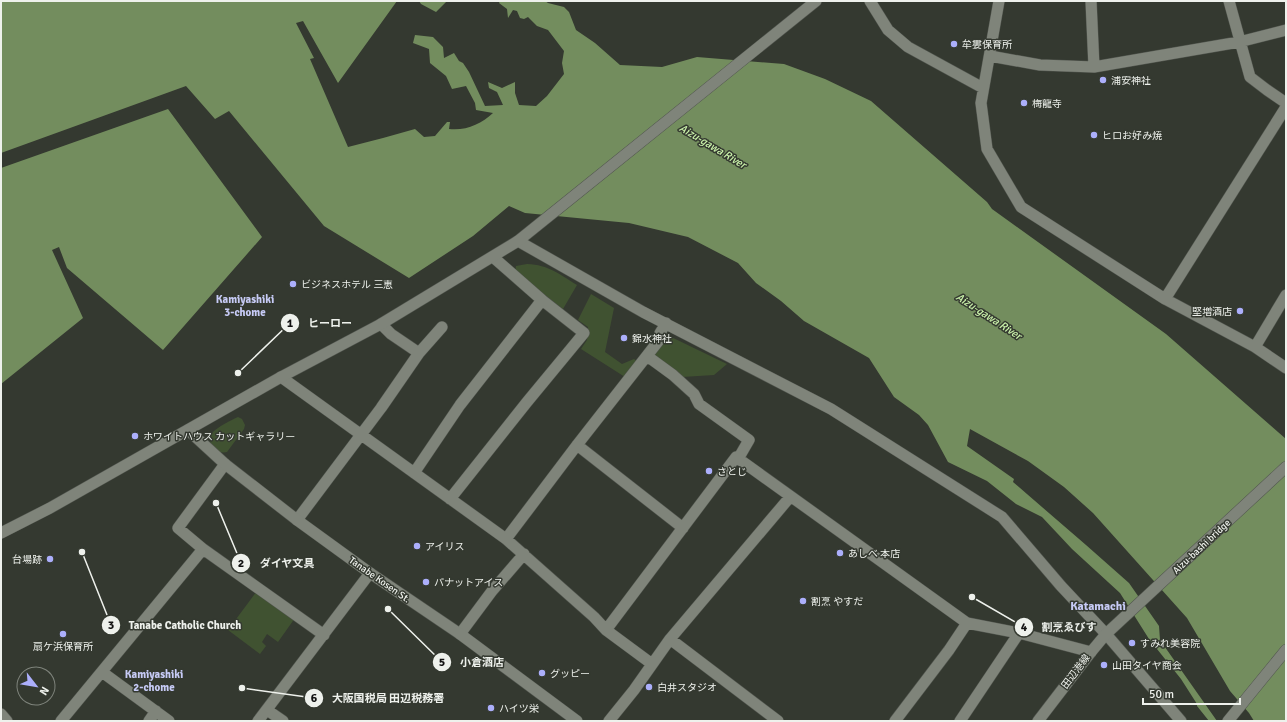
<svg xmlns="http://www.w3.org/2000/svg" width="1287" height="722" font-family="Signika,'Noto Sans JP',sans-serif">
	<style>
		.green { fill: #405231 }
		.water { fill: #738d5e }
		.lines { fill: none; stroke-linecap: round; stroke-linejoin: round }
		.minor-casing { stroke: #52564f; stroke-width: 12 }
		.tertiary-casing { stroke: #52564f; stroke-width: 12 }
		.secondary-casing { stroke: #52564f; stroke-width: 12 }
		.minor { stroke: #7f847a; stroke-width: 11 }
		.tertiary { stroke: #7f847a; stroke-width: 11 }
		.secondary { stroke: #7f847a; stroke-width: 11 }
		.poi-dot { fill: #acaffb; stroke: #343930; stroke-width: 1.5 }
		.labels { text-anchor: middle; stroke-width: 3; stroke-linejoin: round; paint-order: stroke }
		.poi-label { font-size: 10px; fill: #eef1ec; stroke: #343930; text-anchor: start }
		.street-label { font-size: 10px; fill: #eef1ec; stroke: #343930 }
		.water-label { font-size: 11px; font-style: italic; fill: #cbf3ab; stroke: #343930 }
		.neighbourhood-label { font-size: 11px; font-weight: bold; fill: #c7cbf6; stroke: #343930 }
		.quarter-label { font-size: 12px; font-weight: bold; fill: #c7cbf6; stroke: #343930 }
		.leader { fill: none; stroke: #eef1ec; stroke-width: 1.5 }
		.callout-dot { fill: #eef1ec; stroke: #343930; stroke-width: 1.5 }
		.mark-label { font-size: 12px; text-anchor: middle; font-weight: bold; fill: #111 }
		.callout-label { font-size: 11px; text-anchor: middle; font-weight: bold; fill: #eef1ec; stroke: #343930; stroke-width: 3; stroke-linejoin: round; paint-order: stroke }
	</style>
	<rect width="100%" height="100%" fill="#343930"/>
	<path class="green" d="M527 264C549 265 559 274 577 285L563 309 515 272 516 266Z
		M591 294 614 308 605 352 622 364 634 359 637 361 625 377 581 349 587 340 588 327 578 320Z
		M667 335 727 364 714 375 682 377 654 355Z
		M238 417 242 419 245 425 244 429 227 452C216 455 204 442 213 432 218 427 231 420 238 417Z
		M257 591 295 618 278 642 267 634 262 642 266 646 260 654 228 630Z"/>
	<path class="water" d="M1 1H397L338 83 303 21 296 23 314 58 310 59 348 147 383 138 415 129 424 137 435 136 447 122H450L449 129C466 131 481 124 493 113L476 110 475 103 466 86 452 89 446 76 430 63 429 49 413 43 415 35 433 37 443 47 444 58 454 53 459 61 463 63 469 72 485 106 503 105 497 92 489 88 488 82 502 88 515 82V93L519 105 536 106 547 96 564 74 562 63 564 51 548 30 537 26 528 17 524 19 520 18 517 11 513 10 508 18 507 9 499 3 500 1H545L548 3 564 7 569 12 576 30 595 43 620 65 662 67 697 57 784 64 825 79 871 101 987 202 992 209 1166 334 1286 439V721H1254L1249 713 1230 691 1187 618 1093 513 1064 487 1028 461 970 429 967 446 1014 479 1013 482 1086 545 1129 583 1159 626 1160 640 1217 721H1209L1197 706V704L1181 679 1149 639 1120 593 1072 549 1042 517 1016 504 987 481 948 462 928 425 919 415 894 397 869 358 804 321 781 301 756 283 738 263 688 237 629 223 525 213 509 206 473 236 409 278 324 226 229 111 215 119 186 86 1 153Z
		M419 1H447L436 12 421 4Z
		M168 109 262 237 163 350 67 268 59 247 52 250 83 318 1 384V168Z"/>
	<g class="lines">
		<defs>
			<path id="minor" d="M870 1 888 30 908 47 983 88
				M999 1 981 103 987 149 1021 207 1165 299 1255 347 1286 368
				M1091 1 1094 67
				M1229 1 1250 77 1267 90 1286 103
				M990 56 1040 65 1094 67 1239 42 1286 30
				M518 241 643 312 831 409 1002 517 1061 586 1106 634
				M1165 299 1286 107
				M1255 347 1286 295
				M419 353 442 327
				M647 356 673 375 694 394 699 404 749 440 738 459
				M281 377 506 539 594 617 606 630 652 664
				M577 445 683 528
				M414 473 460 405 542 300
				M450 499 527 402 584 333 542 300 493 257
				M297 520 381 408 419 353 391 334 381 324
				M506 539 577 445 660 339V333L666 323
				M203 549 178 528 225 464
				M606 630 736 457 967 623 1019 633 1091 652
				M460 634 492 591 524 554
				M670 639 778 721
				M102 672 169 721
				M267 710 283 721
				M1 714 7 721
				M61 721 203 549 324 635
				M149 721 156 711
				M258 721 370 573
				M609 721 634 690 670 639 790 497
				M895 721 949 650 967 623
				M960 721 1019 633
				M1228 721 1286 650"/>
			<path id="tertiary" d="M1 533 50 508 281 377 381 324 518 241 816 1
				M1106 634 1181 721"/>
			<path id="secondary" d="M188 430 225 464 297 520 370 573 460 634 577 721
				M1038 721 1091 652 1106 634 1286 467"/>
		</defs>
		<use href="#minor" class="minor-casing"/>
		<use href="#tertiary" class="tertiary-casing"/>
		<use href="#secondary" class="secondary-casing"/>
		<use href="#minor" class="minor"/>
		<use href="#tertiary" class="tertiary"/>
		<use href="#secondary" class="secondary"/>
	</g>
	<g class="poi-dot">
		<circle cx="954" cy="44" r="4"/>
		<circle cx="1103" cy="80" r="4"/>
		<circle cx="1024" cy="103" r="4"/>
		<circle cx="1094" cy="135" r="4"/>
		<circle cx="293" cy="284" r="4"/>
		<circle cx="1240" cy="311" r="4"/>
		<circle cx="624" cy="338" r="4"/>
		<circle cx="135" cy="436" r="4"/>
		<circle cx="709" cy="471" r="4"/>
		<circle cx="417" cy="546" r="4"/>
		<circle cx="840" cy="553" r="4"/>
		<circle cx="50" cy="559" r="4"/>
		<circle cx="426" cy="582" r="4"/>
		<circle cx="803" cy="601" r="4"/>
		<circle cx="63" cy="634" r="4"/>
		<circle cx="1132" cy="643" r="4"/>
		<circle cx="1104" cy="665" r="4"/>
		<circle cx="542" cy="673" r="4"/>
		<circle cx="649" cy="687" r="4"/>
		<circle cx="491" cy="708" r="4"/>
	</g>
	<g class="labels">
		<g class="poi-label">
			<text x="962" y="48">牟婁保育所</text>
			<text x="1111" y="84">浦安神社</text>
			<text x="1032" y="107">梅龍寺</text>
			<text x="1102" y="139">ヒロお好み焼</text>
			<text x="301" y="288">ビジネスホテル 三恵</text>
			<text x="1232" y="315" text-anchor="end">堅増酒店</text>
			<text x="632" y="342">錦水神社</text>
			<text x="143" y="440">ホワイトハウス カットギャラリー</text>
			<text x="717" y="475">さとじ</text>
			<text x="425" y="550">アイリス</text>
			<text x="848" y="557">あしべ 本店</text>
			<text x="42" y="563" text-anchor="end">台場跡</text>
			<text x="434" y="586">パナットアイス</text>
			<text x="811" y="605">割烹 やすだ</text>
			<text x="1140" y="647">すみれ美容院</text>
			<text x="63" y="650" text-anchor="middle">扇ケ浜保育所</text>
			<text x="1112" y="669">山田タイヤ商会</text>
			<text x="550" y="677">グッピー</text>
			<text x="657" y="691">白井スタジオ</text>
			<text x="499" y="712">ハイツ栄</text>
		</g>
		<g class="street-label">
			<text transform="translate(1201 546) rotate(-43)" y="4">Aizu-bashi bridge</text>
			<text transform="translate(380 579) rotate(35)" y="4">Tanabe Kosen St.</text>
			<text transform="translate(1075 671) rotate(-53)" y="4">田辺港線</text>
		</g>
		<g class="water-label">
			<text transform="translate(713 146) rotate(31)" y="4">Aizu-gawa River</text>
			<text transform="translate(989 316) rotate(33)" y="4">Aizu-gawa River</text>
		</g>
		<g class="neighbourhood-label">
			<text x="245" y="303">Kamiyashiki<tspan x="245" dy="13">3-chome</tspan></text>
			<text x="154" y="678">Kamiyashiki<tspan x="154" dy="13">2-chome</tspan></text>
		</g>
		<g class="quarter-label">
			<text x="1098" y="610">Katamachi</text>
		</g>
	</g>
	<path class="leader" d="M238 373L290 323M216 503L241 563M82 552L111 625M972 597L1024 627M388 609L442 662M242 688L314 698"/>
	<g class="callout-dot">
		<circle cx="238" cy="373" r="4"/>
		<circle cx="216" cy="503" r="4"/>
		<circle cx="82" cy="552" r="4"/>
		<circle cx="972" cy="597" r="4"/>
		<circle cx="388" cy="609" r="4"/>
		<circle cx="242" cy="688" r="4"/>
		<circle cx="290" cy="323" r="10"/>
		<circle cx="241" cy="563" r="10"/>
		<circle cx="111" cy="625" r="10"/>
		<circle cx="1024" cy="627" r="10"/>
		<circle cx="442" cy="662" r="10"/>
		<circle cx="314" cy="698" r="10"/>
	</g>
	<g class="mark-label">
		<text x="290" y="327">1</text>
		<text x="241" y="567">2</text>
		<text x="111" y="629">3</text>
		<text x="1024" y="631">4</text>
		<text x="442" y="666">5</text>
		<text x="314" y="702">6</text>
	</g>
	<g class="callout-label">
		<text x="330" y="327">ヒーロー</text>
		<text x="287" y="567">ダイヤ文具</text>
		<text x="185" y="629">Tanabe Catholic Church</text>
		<text x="1069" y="631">割烹ゑびす</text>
		<text x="482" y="666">小倉酒店</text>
		<text x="388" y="702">大阪国税局 田辺税務署</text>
	</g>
	<rect width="1287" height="722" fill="none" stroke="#eef1ec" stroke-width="4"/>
	<g transform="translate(36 686) rotate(121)"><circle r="19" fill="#343930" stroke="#7e837b"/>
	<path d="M0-3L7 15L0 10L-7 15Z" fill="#acaffb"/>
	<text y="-6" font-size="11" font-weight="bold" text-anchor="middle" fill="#eef1ec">N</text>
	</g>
	<path d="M1143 698v6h97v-6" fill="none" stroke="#eef1ec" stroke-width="2"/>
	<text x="1149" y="698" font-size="12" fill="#eef1ec" stroke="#343930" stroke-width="3" paint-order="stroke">50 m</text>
</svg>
